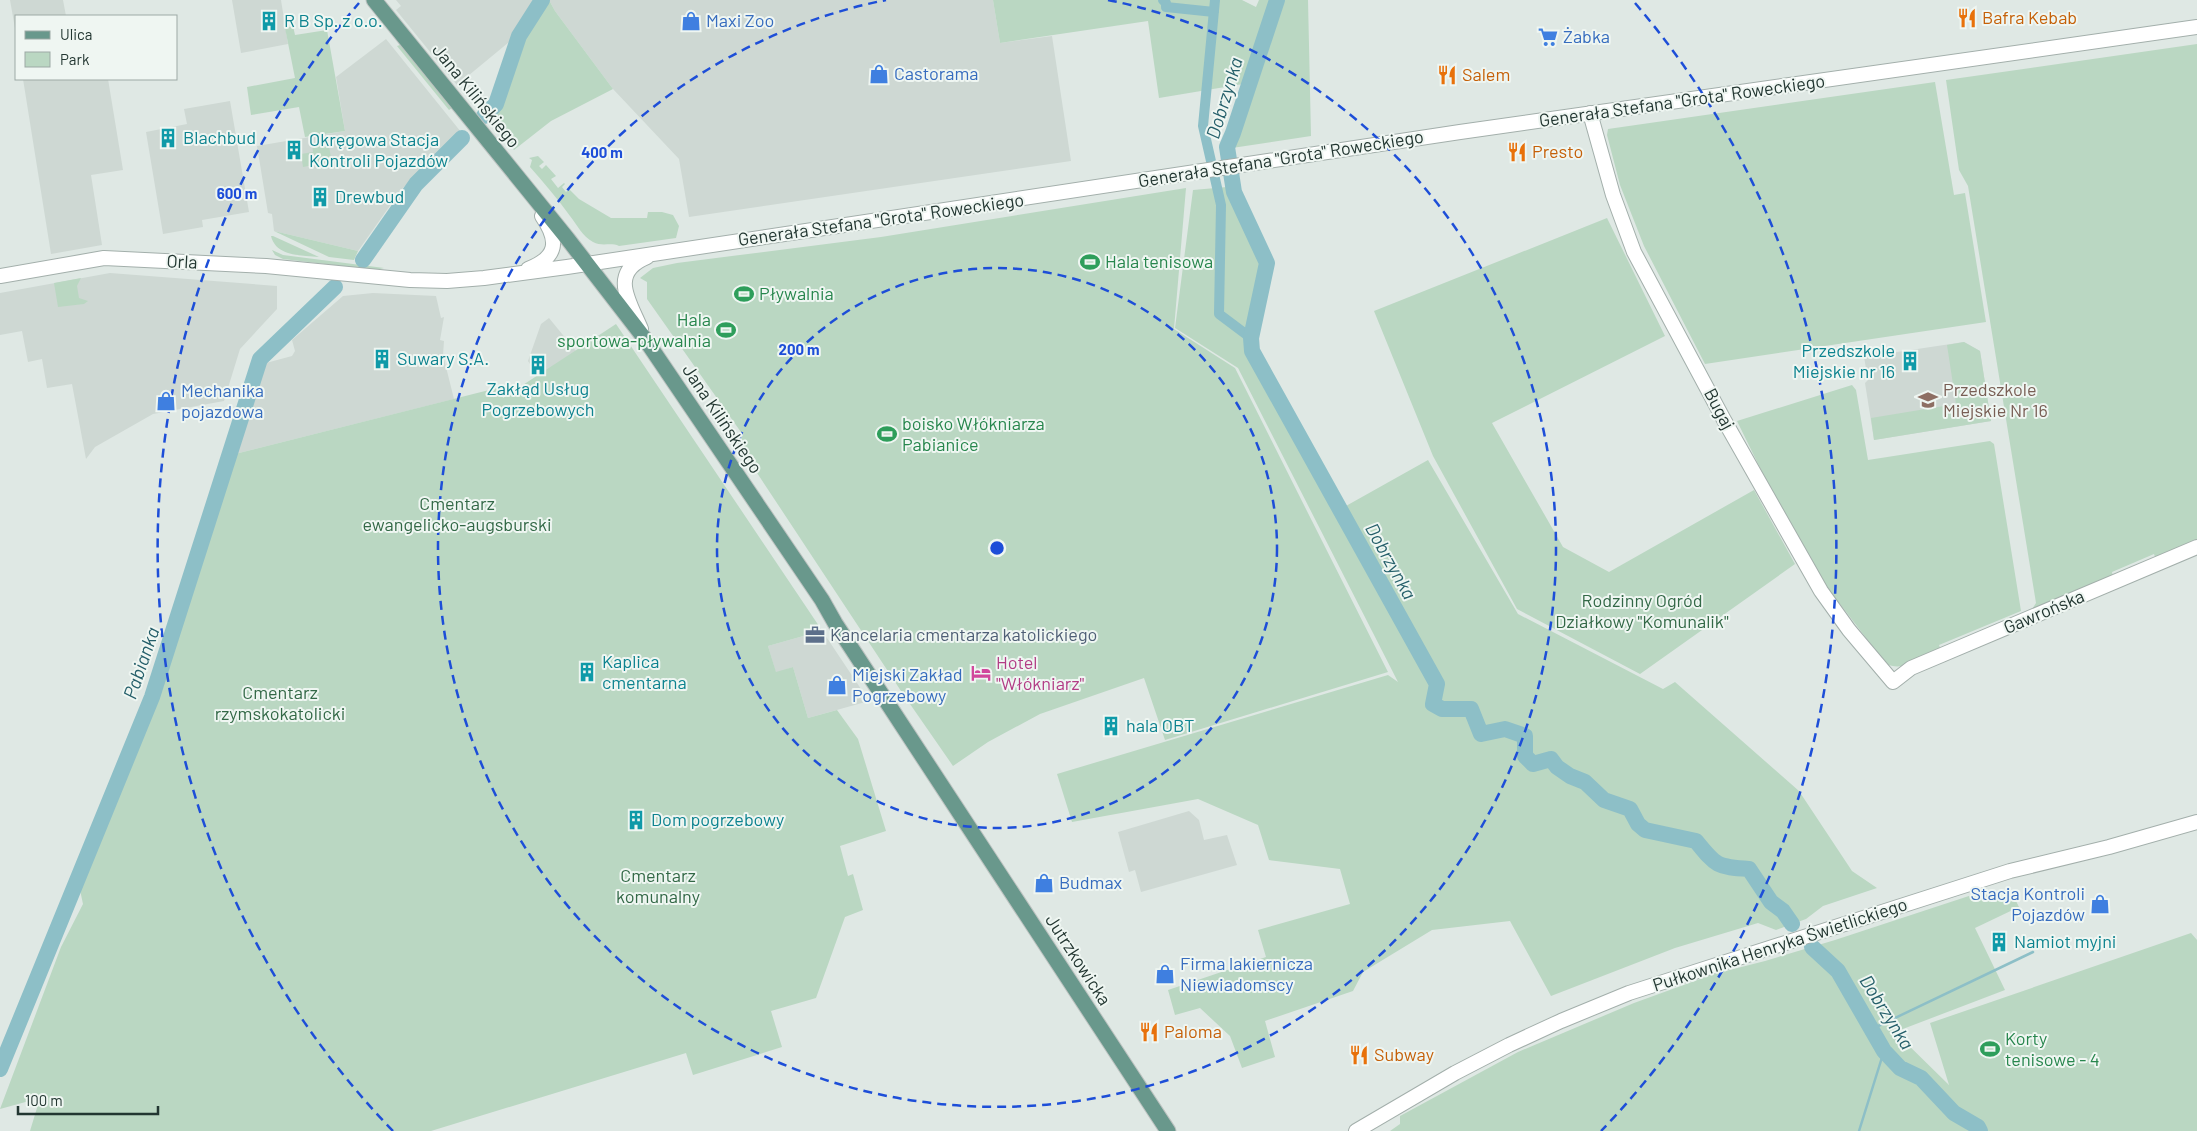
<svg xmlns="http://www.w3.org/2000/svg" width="2197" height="1131" font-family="Barlow,sans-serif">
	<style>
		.built { fill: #ced8d3 }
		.green { fill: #bad7c2 }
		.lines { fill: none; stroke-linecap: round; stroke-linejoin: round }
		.stream { stroke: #8dbfc7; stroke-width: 2.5 }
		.canal { stroke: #8dbfc7; stroke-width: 10 }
		.river { stroke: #8dbfc7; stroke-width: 16 }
		.minor-casing { stroke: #a3afab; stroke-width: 16 }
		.major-casing { stroke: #bdc3c1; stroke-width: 17 }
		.minor { stroke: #fff; stroke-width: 14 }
		.major { stroke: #69988c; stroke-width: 15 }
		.ring { fill: none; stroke: #1d4ed8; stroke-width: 2.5; stroke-dasharray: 9 6 }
		.labels { text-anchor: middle; stroke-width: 4; stroke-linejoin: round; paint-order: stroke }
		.food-label { font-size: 18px; fill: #c56008; stroke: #eff6f2; text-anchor: start }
		.culture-label { font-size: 18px; fill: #0d838f; stroke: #eff6f2; text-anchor: start }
		.shop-label { font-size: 18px; fill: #366cbe; stroke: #eff6f2; text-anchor: start }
		.street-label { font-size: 18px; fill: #223631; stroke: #eff6f2 }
		.leisure-label { font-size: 18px; fill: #27864d; stroke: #eff6f2; text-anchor: start }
		.education-label { font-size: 18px; fill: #785e54; stroke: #eff6f2; text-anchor: start }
		.park-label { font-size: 18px; fill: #326846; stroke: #eff6f2 }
		.service-label { font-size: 18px; fill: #4e5e75; stroke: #eff6f2; text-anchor: start }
		.hotel-label { font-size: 18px; fill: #b23c85; stroke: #eff6f2; text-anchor: start }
		.water-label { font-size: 19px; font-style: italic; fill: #255f6a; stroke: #eff6f2 }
		.centre { fill: #1d4ed8; stroke: #eff6f2; stroke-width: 2.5 }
		.ring-label { font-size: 15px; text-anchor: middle; font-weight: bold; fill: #1d4ed8; stroke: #eff6f2; stroke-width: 4; stroke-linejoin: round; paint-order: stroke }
	</style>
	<rect width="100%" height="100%" fill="#dfe8e4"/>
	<path class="built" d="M10 0H63L66 16H16V34Z
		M232 0H281L288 44 241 53Z
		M396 0H538L515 37 457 85 396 10 401 6Z
		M549 0H993L1000 43 1052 36 1071 161 689 217 679 159 613 89 555 11Z
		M386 39 461 132 401 190 358 251 274 231 272 214 268 213 257 146 345 131 336 77Z
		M23 79H108L123 170 91 175 102 245 51 254Z
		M230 101 249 212 202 220 203 227 163 234 146 132 187 124 184 109Z
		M110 273 277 286V309L240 349 224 401 153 414 95 447 86 459 72 384 47 388 42 359 28 362 22 331 0 335V293Z
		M373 293 436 296 441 318 444 317 440 340 444 341 443 355 454 399 235 454 266 363 292 356 295 351 292 340 343 296Z
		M549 318 576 351 538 376 528 361 541 324Z
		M1964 342 1980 351 1991 421 1874 440 1865 383 1868 380 1864 357Z
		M819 626 869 701 808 718 793 667 776 673 768 646 807 635Z
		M1189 811 1199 820 1204 840 1227 835 1237 865 1141 892 1135 870 1129 872 1118 832Z"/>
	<path class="green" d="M542 0H549L555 11 613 89 551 121 514 150 487 114 496 104 519 36Z
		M993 0H1242L1256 7 1259 0H1308L1311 136 1232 148 1273 14 1249 83 1159 98 1148 21 1000 43Z
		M293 26 295 35 327 30 345 131 305 137 299 107 251 115 247 87 295 78 285 28Z
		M2197 44V543L2156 560 2154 554 2112 572 2113 578 2029 614 2036 603 1968 186 1959 170 1946 80Z
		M400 45 411 54 452 108 449 110 397 46Z
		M1935 82 1954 195 1965 193 1986 322 1705 364 1644 246 1620 185 1607 135 1608 129Z
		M325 143 329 146 331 158 329 162 303 167 301 154 313 152 312 145Z
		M538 156 544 162 539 166 542 169 546 165 556 176 551 179 558 188 564 183 565 184 562 187 566 192 569 189 579 199 611 218H647L648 212H662L673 215 679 226 676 238 619 246C611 242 602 247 593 242 582 236 578 226 570 216 558 199 544 183 530 167L532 160 529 158Z
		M1227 187 1261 265 1245 349 1337 511 1428 460 1518 614 1663 689 1675 682 1799 791 1852 871 1877 888 1823 906 1806 919 1776 930 1758 923 1675 948 1551 996 1510 921 1432 930 1363 972 1353 991 1265 1021 1275 1057 1242 1068 1230 1036 1200 1008 1175 1015 1168 990 1266 957 1258 930 1350 904 1340 869 1269 860 1258 825 1198 799 1072 822 1057 774 1388 675 1398 682 1238 368 1175 328 1193 190Z
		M1186 188 1174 329 1235 368 1388 672 1165 740 1144 678 1040 714 988 742 953 766 901 691 736 441 743 435 647 299V282L640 278 653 268 677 263 881 237Z
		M1607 218 1665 336 1492 423 1563 547 1609 572 1754 490 1795 564 1640 674 1517 609 1433 456 1374 311Z
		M274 231 358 251 354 260 329 257Z
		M271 236H273L319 257C302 255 276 257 271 236Z
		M272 250 283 255 384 268 376 270 283 259 275 255Z
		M81 278 77 286 79 298 88 301 84 304 58 307 54 283Z
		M616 324 819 626 807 635 768 646 776 672 793 667 808 718 837 710 858 739 886 831 840 846 848 876 853 874 863 910 845 917 816 998 771 1011 782 1047 693 1075 686 1053 431 1131H30L40 1098 0 1109 61 947 83 904 80 890 156 698 235 454 501 387 503 398Z
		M1964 342 1980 351 1991 421 1874 440 1871 418 1956 404 1947 345Z
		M1852 385 1856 390 1868 460 1990 441 1994 444 2021 611 1939 645 1941 651C1925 658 1903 672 1886 664L1827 587 1763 474 1737 421Z
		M1978 893 2016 901 2019 907 1975 928 2005 990 1895 1032 1949 1085 1930 1023 2191 933 2197 940V1131H1390L1400 1124V1116L1518 1052 1634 1003 1714 974 1765 961 1835 940Z"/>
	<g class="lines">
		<path class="stream" d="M1872 1029 2033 952
			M1859 1131 1884 1051"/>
		<path class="canal" d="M1163 0 1166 3V7L1214 12
			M1215 0 1203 126 1221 205 1219 314 1251 338"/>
		<path class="river" d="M1277 0 1233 133 1227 147 1234 192 1267 263 1251 338 1252 351 1437 684 1433 704 1442 709H1471L1481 734 1505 729 1525 736V756L1533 764 1551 759 1557 767 1570 776 1585 782 1604 800 1630 809 1638 824 1645 830 1696 841C1716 866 1717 867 1749 869L1771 902 1783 911 1792 924
			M484 116 496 104 519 36 542 0
			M363 260 416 184 462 138
			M1812 947 1838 971 1884 1051 1900 1068 1921 1078 1954 1113 1978 1127 1980 1131
			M0 1069 152 697 260 359 335 287"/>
		<defs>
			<path id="minor" d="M1590 113 1613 195 1634 252 1724 420 1821 591 1849 630 1893 682 1911 668 2197 547
				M528 269C558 257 559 241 542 216
				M0 276 104 258 266 266 410 280 447 281 484 278 567 267 1460 132 2197 27
				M641 329C630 302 608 273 647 257
				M1356 1131 1455 1073 1509 1045 1561 1021 1629 993 2010 871 2109 847 2197 822"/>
			<path id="major" d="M374 0 567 238 645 339 822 600 835 623 1168 1131"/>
		</defs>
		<use href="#minor" class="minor-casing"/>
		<use href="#major" class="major-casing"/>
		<use href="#minor" class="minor"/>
		<use href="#major" class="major"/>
	</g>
	<g class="ring">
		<circle cx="997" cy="548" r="280"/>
		<path d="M1108 0A559 559 0 1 1 886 0"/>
		<path d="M393 1131A839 839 0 0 1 359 3M1635 3A839 839 0 0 1 1601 1131"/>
	</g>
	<defs>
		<symbol id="restaurant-bare" viewBox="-9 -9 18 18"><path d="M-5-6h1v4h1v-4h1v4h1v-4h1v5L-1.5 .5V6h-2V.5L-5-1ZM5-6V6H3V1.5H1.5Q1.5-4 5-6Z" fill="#e8710a" stroke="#eff6f2" stroke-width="2.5" paint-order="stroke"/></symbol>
		<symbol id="building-bare" viewBox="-9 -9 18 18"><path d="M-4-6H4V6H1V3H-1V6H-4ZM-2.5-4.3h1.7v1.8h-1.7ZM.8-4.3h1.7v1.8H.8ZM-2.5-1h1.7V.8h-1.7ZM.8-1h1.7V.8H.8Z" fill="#0f9aa8" stroke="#eff6f2" stroke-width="2.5" paint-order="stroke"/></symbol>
		<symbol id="shop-bare" viewBox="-9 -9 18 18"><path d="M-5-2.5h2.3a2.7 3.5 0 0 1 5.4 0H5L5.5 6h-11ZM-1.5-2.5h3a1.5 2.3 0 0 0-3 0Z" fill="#3f7fe0" stroke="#eff6f2" stroke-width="2.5" paint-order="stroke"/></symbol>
		<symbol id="supermarket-bare" viewBox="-9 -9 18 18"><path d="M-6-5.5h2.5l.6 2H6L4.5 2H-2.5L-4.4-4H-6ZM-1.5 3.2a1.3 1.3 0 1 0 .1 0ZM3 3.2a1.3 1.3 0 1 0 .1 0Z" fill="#3f7fe0" stroke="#eff6f2" stroke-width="2.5" paint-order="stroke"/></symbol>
		<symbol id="stadium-bare" viewBox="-9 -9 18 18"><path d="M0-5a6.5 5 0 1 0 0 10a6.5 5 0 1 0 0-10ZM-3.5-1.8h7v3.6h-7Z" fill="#2e9e5b" stroke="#eff6f2" stroke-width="2.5" paint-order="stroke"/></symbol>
		<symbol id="school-bare" viewBox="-9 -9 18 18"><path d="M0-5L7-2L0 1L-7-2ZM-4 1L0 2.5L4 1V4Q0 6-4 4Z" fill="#8d6e63" stroke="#eff6f2" stroke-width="2.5" paint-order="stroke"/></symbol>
		<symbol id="office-bare" viewBox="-9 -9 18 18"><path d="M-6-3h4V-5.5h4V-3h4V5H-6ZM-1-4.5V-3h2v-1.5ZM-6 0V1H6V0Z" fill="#5c6f8a" stroke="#eff6f2" stroke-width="2.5" paint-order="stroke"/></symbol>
		<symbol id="hotel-bare" viewBox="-9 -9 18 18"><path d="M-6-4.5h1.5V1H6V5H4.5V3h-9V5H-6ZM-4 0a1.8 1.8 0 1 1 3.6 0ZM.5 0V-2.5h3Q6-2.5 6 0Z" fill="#d1479c" stroke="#eff6f2" stroke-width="2.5" paint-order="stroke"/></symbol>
	</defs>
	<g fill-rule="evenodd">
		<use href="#restaurant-bare" x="1953" y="4" width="28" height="28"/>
		<use href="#building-bare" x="255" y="7" width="28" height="28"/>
		<use href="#shop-bare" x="677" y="7" width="28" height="28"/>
		<use href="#supermarket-bare" x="1534" y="23" width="28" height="28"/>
		<use href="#shop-bare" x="865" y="60" width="28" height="28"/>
		<use href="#restaurant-bare" x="1433" y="61" width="28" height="28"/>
		<use href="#building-bare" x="154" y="124" width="28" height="28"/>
		<use href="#building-bare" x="280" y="136" width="28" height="28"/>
		<use href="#restaurant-bare" x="1503" y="138" width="28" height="28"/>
		<use href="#building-bare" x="306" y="183" width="28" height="28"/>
		<use href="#stadium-bare" x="1076" y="248" width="28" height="28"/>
		<use href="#stadium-bare" x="730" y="280" width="28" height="28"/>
		<use href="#stadium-bare" x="712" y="316" width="28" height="28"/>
		<use href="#building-bare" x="368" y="345" width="28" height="28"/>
		<use href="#building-bare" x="1896" y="347" width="28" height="28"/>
		<use href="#building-bare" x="524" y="351" width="28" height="28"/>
		<use href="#school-bare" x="1914" y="386" width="28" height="28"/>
		<use href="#shop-bare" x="152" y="387" width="28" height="28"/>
		<use href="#stadium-bare" x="873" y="420" width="28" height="28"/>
		<use href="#office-bare" x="801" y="621" width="28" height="28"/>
		<use href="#building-bare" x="573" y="658" width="28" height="28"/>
		<use href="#hotel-bare" x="967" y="659" width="28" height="28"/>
		<use href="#shop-bare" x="823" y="671" width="28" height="28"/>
		<use href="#building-bare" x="1097" y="712" width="28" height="28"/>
		<use href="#building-bare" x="622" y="806" width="28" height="28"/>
		<use href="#shop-bare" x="1030" y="869" width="28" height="28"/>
		<use href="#shop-bare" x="2086" y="890" width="28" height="28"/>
		<use href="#building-bare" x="1985" y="928" width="28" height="28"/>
		<use href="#shop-bare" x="1151" y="960" width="28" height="28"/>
		<use href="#restaurant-bare" x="1135" y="1018" width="28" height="28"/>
		<use href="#stadium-bare" x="1976" y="1035" width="28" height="28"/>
		<use href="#restaurant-bare" x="1345" y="1041" width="28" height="28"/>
	</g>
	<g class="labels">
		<g class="food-label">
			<text x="1982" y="24">Bafra Kebab</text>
			<text x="1462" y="81">Salem</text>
			<text x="1532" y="158">Presto</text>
			<text x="1164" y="1038">Paloma</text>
			<text x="1374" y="1061">Subway</text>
		</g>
		<g class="culture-label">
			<text x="284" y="27">R B Sp. z o.o.</text>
			<text x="183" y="144">Blachbud</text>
			<text x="309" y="146">Okręgowa Stacja<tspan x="309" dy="21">Kontroli Pojazdów</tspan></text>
			<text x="335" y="203">Drewbud</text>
			<text x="1895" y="357" text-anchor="end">Przedszkole<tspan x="1895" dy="21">Miejskie nr 16</tspan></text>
			<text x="397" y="365">Suwary S.A.</text>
			<text x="538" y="395" text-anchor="middle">Zakłąd Usług<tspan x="538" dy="21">Pogrzebowych</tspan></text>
			<text x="602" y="668">Kaplica<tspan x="602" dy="21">cmentarna</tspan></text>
			<text x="1126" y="732">hala OBT</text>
			<text x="651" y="826">Dom pogrzebowy</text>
			<text x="2014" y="948">Namiot myjni</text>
		</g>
		<g class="shop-label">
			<text x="706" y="27">Maxi Zoo</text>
			<text x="1563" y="43">Żabka</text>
			<text x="894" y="80">Castorama</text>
			<text x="181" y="397">Mechanika<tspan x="181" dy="21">pojazdowa</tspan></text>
			<text x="852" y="681">Miejski Zakład<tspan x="852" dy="21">Pogrzebowy</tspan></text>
			<text x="1059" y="889">Budmax</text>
			<text x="2085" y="900" text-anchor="end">Stacja Kontroli<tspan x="2085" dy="21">Pojazdów</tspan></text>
			<text x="1180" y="970">Firma lakiernicza<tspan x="1180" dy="21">Niewiadomscy</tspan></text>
		</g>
		<g class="street-label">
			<text transform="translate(476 96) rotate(51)" y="6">Jana Kilińskiego</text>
			<text transform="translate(1682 101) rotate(-8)" y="6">Generała Stefana "Grota" Roweckiego</text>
			<text transform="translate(1281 159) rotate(-9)" y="6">Generała Stefana "Grota" Roweckiego</text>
			<text transform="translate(881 220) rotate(-8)" y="6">Generała Stefana "Grota" Roweckiego</text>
			<text transform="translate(182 262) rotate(3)" y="6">Orla</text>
			<text transform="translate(1719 409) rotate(62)" y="6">Bugaj</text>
			<text transform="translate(722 419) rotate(56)" y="6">Jana Kilińskiego</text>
			<text transform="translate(2044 612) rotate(-23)" y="6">Gawrońska</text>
			<text transform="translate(1780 945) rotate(-18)" y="6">Pułkownika Henryka Świetlickiego</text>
			<text transform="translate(1078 960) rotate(57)" y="6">Jutrzkowicka</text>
		</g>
		<g class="leisure-label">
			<text x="1105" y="268">Hala tenisowa</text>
			<text x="759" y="300">Pływalnia</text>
			<text x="711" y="326" text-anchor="end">Hala<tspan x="711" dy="21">sportowa-pływalnia</tspan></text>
			<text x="902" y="430">boisko Włókniarza<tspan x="902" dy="21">Pabianice</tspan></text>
			<text x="2005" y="1045">Korty<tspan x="2005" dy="21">tenisowe - 4</tspan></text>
		</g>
		<g class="education-label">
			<text x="1943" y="396">Przedszkole<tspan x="1943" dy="21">Miejskie Nr 16</tspan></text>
		</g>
		<g class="park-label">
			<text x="457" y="510">Cmentarz<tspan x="457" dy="21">ewangelicko-augsburski</tspan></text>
			<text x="1642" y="607">Rodzinny Ogród<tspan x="1642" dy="21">Działkowy "Komunalik"</tspan></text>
			<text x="280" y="699">Cmentarz<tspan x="280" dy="21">rzymskokatolicki</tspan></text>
			<text x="658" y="882">Cmentarz<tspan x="658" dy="21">komunalny</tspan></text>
		</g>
		<g class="service-label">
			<text x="830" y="641">Kancelaria cmentarza katolickiego</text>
		</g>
		<g class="hotel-label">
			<text x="996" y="669">Hotel<tspan x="996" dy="21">"Włókniarz"</tspan></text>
		</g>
		<g class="water-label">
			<text transform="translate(1224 98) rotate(-73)" y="7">Dobrzynka</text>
			<text transform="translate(1391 561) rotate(61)" y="7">Dobrzynka</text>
			<text transform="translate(141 663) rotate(-71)" y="7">Pabianka</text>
			<text transform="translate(1887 1012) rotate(58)" y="7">Dobrzynka</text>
		</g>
	</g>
	<circle cx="997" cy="548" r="8" class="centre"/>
	<g class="ring-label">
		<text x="602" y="158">400 m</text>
		<text x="237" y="199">600 m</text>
		<text x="799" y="355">200 m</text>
	</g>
	<rect x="15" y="15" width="162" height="65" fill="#eff6f2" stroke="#9da9a5"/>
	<rect x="25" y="31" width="25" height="8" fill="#69988c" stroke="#9da9a5"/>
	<text x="60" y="40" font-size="15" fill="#223631">Ulica</text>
	<rect x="25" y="52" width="25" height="15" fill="#bad7c2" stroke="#9da9a5"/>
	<text x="60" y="65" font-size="15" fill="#223631">Park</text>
	<path d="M18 1106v8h140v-8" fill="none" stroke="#223631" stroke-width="2.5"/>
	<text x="25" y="1106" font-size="15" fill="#223631" stroke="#eff6f2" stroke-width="4" paint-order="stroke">100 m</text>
</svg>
